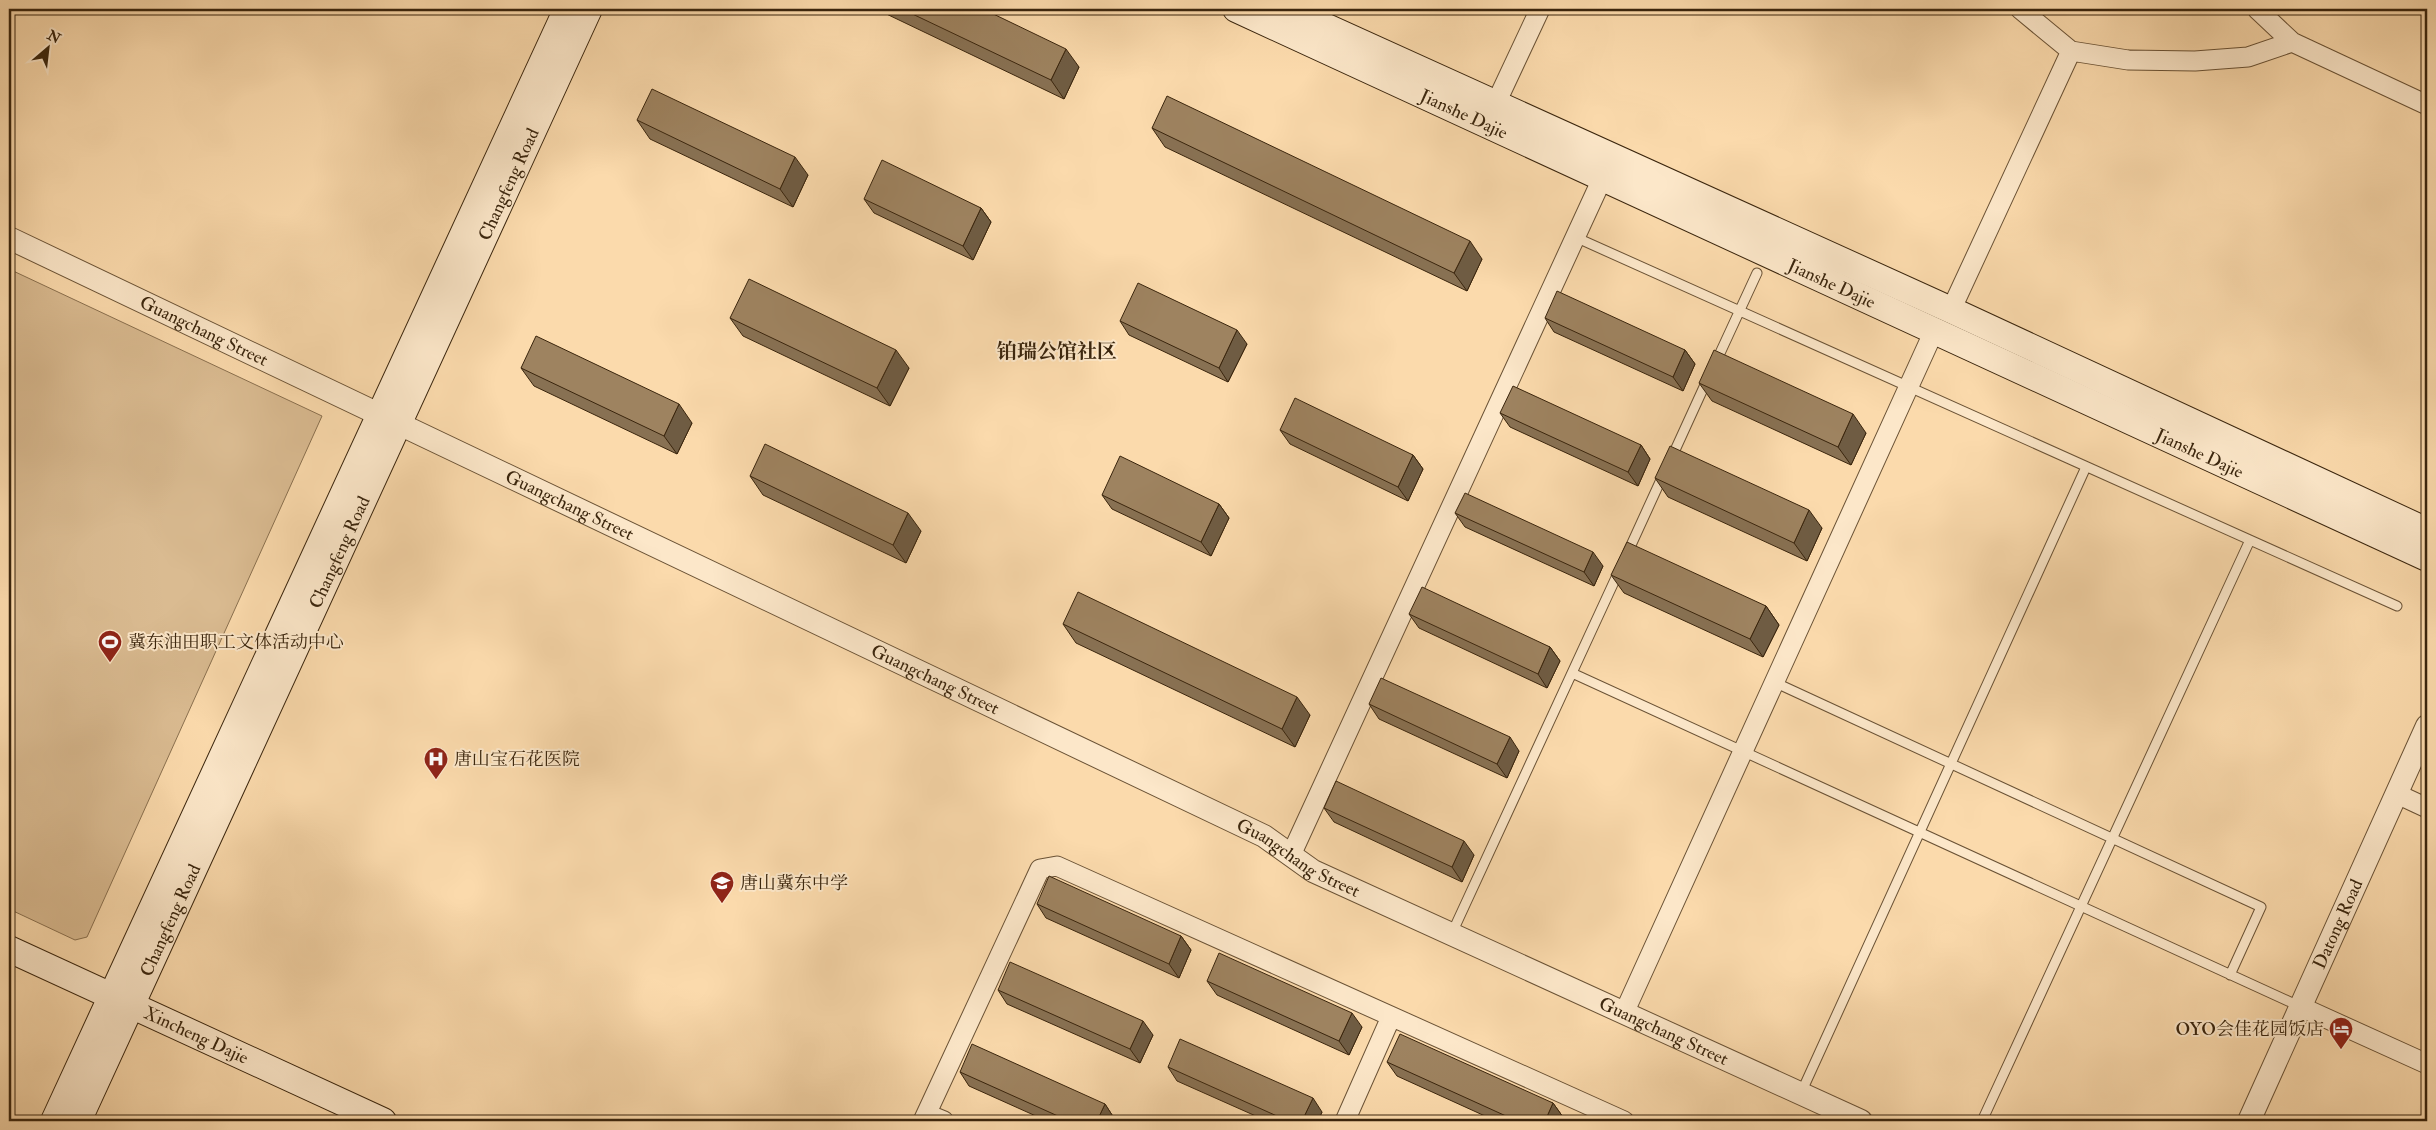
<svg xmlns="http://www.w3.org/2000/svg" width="2436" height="1130" font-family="'IM FELL Double Pica','Noto Serif SC',serif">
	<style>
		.green { fill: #dabb91; stroke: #8a704f }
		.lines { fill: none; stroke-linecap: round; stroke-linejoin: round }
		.service-casing { stroke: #6a5235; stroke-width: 11 }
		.minor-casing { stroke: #6a5235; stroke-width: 21 }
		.tertiary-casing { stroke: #6a5235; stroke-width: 24 }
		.secondary-casing { stroke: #3a250d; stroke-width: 28 }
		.service { stroke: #fce7c9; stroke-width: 9 }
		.minor { stroke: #fce7c9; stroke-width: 19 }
		.tertiary { stroke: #fce7c9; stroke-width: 22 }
		.secondary { stroke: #fce7c9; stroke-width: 26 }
		.wall { fill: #887153; stroke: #3a250d }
		.shaded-wall { fill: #6f5c43; stroke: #3a250d }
		.building { fill: #9e8360; stroke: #3a250d }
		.labels { text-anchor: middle; stroke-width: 4; stroke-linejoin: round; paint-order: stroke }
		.street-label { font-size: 18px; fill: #3a250d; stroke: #fce7c9 }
		.poi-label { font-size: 18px; fill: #3a250d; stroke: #fce7c9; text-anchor: start }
		.quarter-label { font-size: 20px; font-weight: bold; fill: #3a250d; stroke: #fce7c9 }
	</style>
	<rect width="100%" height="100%" fill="#fbdaac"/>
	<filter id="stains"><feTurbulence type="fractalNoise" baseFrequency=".004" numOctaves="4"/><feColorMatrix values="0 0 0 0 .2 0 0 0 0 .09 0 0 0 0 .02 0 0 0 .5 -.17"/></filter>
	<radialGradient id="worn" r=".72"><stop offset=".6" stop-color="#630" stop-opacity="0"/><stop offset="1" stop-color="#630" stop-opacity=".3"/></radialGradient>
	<path class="green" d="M9 269 322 416 87 937 75 940 9 909Z"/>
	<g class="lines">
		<defs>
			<path id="service" d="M1575 237 2397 606
				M1715 364 1757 273
				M1671 459 1708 378
				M1627 554 1664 473
				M1572 673 2299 1006
				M1774 682 2261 907 2230 975
				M1452 933 1619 571
				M1801 1093 2086 467
				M1982 1121 2250 540"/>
			<path id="minor" d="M2020 9 2071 51 2128 60 2195 61 2248 57 2292 42 2257 9
				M2292 42 2427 105
				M1496 103 1540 9
				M1951 310 2071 51
				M2397 794 2427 808
				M1291 855 1602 179
				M2299 1006 2427 1064
				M1624 1013 1934 331
				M927 1114 944 1121
				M923 1121 1040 869 1057 866 1624 1121
				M1345 1121 1391 1017"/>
			<g id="tertiary">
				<path id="s1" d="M9 238 1264 836 1313 871 1861 1121"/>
				<path id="s2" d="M2249 1121 2427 726"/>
			</g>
			<g id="secondary">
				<path id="s3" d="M1236 9 2427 558"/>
				<path d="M1287 9 1951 310 2427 531"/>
				<path id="s4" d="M9 949 383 1121"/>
				<path d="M54 1121 567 9"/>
				<path id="s5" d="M78 1121 589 9"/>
			</g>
		</defs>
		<use href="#service" class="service-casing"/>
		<use href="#minor" class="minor-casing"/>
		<use href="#tertiary" class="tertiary-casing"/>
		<use href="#secondary" class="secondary-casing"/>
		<use href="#service" class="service"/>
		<use href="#minor" class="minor"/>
		<use href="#tertiary" class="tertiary"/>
		<use href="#secondary" class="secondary"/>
	</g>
	<path class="wall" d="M876 9H983L1079 67 1064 99Z
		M637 120 808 175 793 207 650 139Z
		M1152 128 1482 259 1467 291 1165 147Z
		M864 199 981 208 991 222 973 260 874 213Z
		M730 318 909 368 890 406 743 336Z
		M1545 318 1685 350 1695 364 1683 391 1554 332Z
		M1120 321 1247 344 1228 382 1129 335Z
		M521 368 692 423 677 454 534 386Z
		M1699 383 1866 433 1851 465 1712 401Z
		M1500 413 1641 445 1650 459 1638 486 1510 427Z
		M1280 430 1413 455 1423 469 1408 501 1290 444Z
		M750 476 921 531 906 563 763 495Z
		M1655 478 1822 528 1807 561 1668 497Z
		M1102 495 1219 504 1229 518 1211 556 1112 509Z
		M1455 513 1603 566 1594 586 1465 527Z
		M1611 575 1766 606 1779 625 1763 657 1624 593Z
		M1409 614 1550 647 1560 661 1547 688 1419 628Z
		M1063 624 1310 715 1295 747 1076 643Z
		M1369 704 1519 751 1507 778 1379 719Z
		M1324 808 1474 855 1462 882 1334 822Z
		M1037 904 1181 936 1191 950 1179 978 1046 918Z
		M1207 981 1362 1027 1349 1055 1217 995Z
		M998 990 1153 1035 1140 1063 1007 1004Z
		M1387 1062 1553 1103 1563 1117 1561 1121H1496L1397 1076Z
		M1168 1067 1322 1112 1318 1121H1267L1177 1081Z
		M960 1072 1105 1104 1114 1118 1113 1121H1047L969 1086Z"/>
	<path class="shaded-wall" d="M1066 49 1079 67 1064 99 1051 80Z
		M795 157 808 175 793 207 780 189Z
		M981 208 991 222 973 260 963 246Z
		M1470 241 1482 259 1467 291 1454 273Z
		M1237 330 1247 344 1228 382 1219 368Z
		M896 350 909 368 890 406 877 388Z
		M1685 350 1695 364 1683 391 1673 377Z
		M679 404 692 423 677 454 664 436Z
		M1853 414 1866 433 1851 465 1838 447Z
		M1641 445 1650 459 1638 486 1628 472Z
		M1413 455 1423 469 1408 501 1398 487Z
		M1219 504 1229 518 1211 556 1201 542Z
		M1809 510 1822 528 1807 561 1794 543Z
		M908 513 921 531 906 563 893 545Z
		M1593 552 1603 566 1594 586 1584 572Z
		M1766 606 1779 625 1763 657 1750 639Z
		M1550 647 1560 661 1547 688 1538 674Z
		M1297 697 1310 715 1295 747 1282 729Z
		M1510 737 1519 751 1507 778 1497 764Z
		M1464 841 1474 855 1462 882 1452 867Z
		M1181 936 1191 950 1179 978 1169 964Z
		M1352 1013 1362 1027 1349 1055 1339 1041Z
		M1143 1021 1153 1035 1140 1063 1130 1049Z
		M1313 1098 1322 1112 1318 1121H1302Z
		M1553 1103 1563 1117 1561 1121H1545Z
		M1105 1104 1114 1118 1113 1121H1097Z"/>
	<path class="building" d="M902 9H983L1066 49 1051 80Z
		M652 89 795 157 780 189 637 120Z
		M1167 96 1470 241 1454 273 1152 128Z
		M882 160 981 208 963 246 864 199Z
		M749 279 896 350 877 388 730 318Z
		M1138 283 1237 330 1219 368 1120 321Z
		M1557 291 1685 350 1673 377 1545 318Z
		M536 336 679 404 664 436 521 368Z
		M1714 350 1853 414 1838 447 1699 383Z
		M1513 386 1641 445 1628 472 1500 413Z
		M1295 398 1413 455 1398 487 1280 430Z
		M765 444 908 513 893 545 750 476Z
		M1670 446 1809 510 1794 543 1655 478Z
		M1120 456 1219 504 1201 542 1102 495Z
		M1465 493 1593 552 1584 572 1455 513Z
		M1627 542 1766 606 1750 639 1611 575Z
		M1422 587 1550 647 1538 674 1409 614Z
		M1078 592 1297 697 1282 729 1063 624Z
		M1381 678 1510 737 1497 764 1369 704Z
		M1336 781 1464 841 1452 867 1324 808Z
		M1049 876 1181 936 1169 964 1037 904Z
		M1219 953 1352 1013 1339 1041 1207 981Z
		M1010 962 1143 1021 1130 1049 998 990Z
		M1400 1034 1553 1103 1545 1121H1517L1387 1062Z
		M1180 1039 1313 1098 1302 1121H1288L1168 1067Z
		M972 1044 1105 1104 1097 1121H1069L960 1072Z"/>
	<defs>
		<symbol id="stadium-pin" viewBox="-11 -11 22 30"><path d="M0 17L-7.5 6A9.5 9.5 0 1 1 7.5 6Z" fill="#8f2418" stroke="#fce7c9"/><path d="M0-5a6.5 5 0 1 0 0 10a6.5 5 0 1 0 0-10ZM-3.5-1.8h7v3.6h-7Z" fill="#fff"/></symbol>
		<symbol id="hospital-pin" viewBox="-11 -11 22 30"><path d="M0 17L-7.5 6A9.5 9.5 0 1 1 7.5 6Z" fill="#8f2418" stroke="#fce7c9"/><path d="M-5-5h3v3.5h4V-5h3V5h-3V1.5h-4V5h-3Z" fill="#fff"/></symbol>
		<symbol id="school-pin" viewBox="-11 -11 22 30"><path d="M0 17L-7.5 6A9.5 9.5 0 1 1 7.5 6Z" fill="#8f2418" stroke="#fce7c9"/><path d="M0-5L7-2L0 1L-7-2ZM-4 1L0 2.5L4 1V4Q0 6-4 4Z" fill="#fff"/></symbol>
		<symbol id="hotel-pin" viewBox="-11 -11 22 30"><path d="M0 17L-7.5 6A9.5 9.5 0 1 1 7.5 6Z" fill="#8f2418" stroke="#fce7c9"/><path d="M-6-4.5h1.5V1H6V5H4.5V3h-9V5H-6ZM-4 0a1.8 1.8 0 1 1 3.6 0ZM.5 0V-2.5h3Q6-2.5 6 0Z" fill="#fff"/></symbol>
	</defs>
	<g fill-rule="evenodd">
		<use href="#stadium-pin" x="96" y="628" width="28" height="38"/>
		<use href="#hospital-pin" x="422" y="745" width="28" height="38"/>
		<use href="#school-pin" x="708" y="869" width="28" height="38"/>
		<use href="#hotel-pin" x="2327" y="1015" width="28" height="38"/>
	</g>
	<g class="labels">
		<g class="street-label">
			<text dy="6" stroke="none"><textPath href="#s3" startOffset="251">Jianshe Dajie</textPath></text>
			<text dy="6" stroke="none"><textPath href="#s5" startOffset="1031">Changfeng Road</textPath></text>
			<text dy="6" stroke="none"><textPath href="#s3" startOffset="656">Jianshe Dajie</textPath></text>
			<text dy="6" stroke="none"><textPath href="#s1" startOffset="216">Guangchang Street</textPath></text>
			<text dy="6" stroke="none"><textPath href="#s3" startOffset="1061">Jianshe Dajie</textPath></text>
			<text dy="6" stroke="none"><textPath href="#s1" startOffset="621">Guangchang Street</textPath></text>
			<text dy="6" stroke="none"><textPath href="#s5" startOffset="626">Changfeng Road</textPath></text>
			<text dy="6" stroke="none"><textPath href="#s1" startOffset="1026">Guangchang Street</textPath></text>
			<text dy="6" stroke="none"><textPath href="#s1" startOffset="1431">Guangchang Street</textPath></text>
			<text dy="6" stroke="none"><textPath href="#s5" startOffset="221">Changfeng Road</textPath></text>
			<text dy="6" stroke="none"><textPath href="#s2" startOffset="216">Datong Road</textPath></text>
			<text dy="6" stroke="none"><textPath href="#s1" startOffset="1836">Guangchang Street</textPath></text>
			<text dy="6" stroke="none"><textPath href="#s4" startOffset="206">Xincheng Dajie</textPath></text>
		</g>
		<g class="poi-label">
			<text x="128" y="648">冀东油田职工文体活动中心</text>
			<text x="454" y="765">唐山宝石花医院</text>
			<text x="740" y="889">唐山冀东中学</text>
			<text x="2324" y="1035" text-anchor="end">OYO会佳花园饭店</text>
		</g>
		<g class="quarter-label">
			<text x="1057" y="358">铂瑞公馆社区</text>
		</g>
	</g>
	<rect width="2436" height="1130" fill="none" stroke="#fbdaac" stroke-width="30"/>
	<rect x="10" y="10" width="2416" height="1110" fill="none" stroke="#3a250d" stroke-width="2.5"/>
	<rect x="15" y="15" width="2406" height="1100" fill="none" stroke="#3a250d"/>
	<g transform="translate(48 48) rotate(28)" stroke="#fce7c9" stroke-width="4" paint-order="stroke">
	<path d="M0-4L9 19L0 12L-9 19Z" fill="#3a250d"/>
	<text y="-8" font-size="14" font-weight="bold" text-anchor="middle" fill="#3a250d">N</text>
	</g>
	<rect width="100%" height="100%" filter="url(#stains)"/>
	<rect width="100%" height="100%" fill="url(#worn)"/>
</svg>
